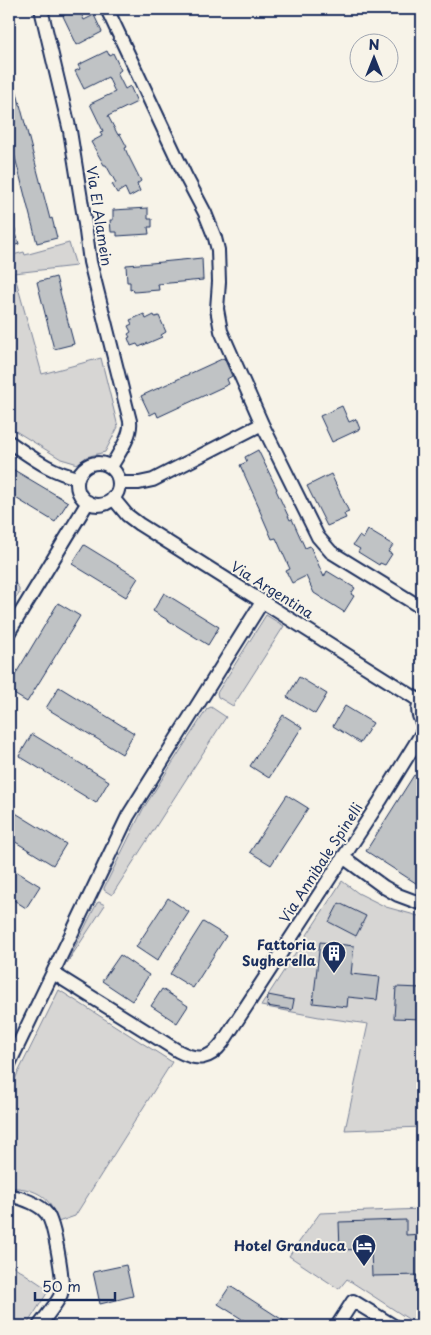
<svg xmlns="http://www.w3.org/2000/svg" width="431" height="1335" font-family="'Playpen Sans',sans-serif">
	<style>
		.green { fill: #d7d6d4; stroke: #798299 }
		.building { fill: #c0c3c5; stroke: #1b2f5e }
		.lines { fill: none; stroke-linecap: round; stroke-linejoin: round }
		.minor-casing { stroke: #1b2f5e; stroke-width: 16 }
		.minor { stroke: #f7f3e8; stroke-width: 12 }
		.labels { text-anchor: middle; stroke-width: 4; stroke-linejoin: round; paint-order: stroke }
		.street-label { font-size: 14px; fill: #1b2f5e; stroke: #f7f3e8 }
		.poi-label { font-size: 14px; font-weight: bold; fill: #1b2f5e; stroke: #f7f3e8; text-anchor: end }
	</style>
	<rect width="100%" height="100%" fill="#f7f3e8"/>
	<filter id="ink" filterUnits="userSpaceOnUse"><feTurbulence type="fractalNoise" baseFrequency=".02" numOctaves="2"/><feDisplacementMap in="SourceGraphic" scale="10" xChannelSelector="R" yChannelSelector="G"/><feConvolveMatrix kernelMatrix="1 2 1 2 8 2 1 2 1" color-interpolation-filters="sRGB"/></filter>
	<g filter="url(#ink)">
		<path class="green" d="M69 243 76 266 14 273 42 374 101 358 118 427 105 452 86 457 78 464 61 459 9 427V256L24 252 25 255Z
			M9 582 15 583 19 588V594C16 598 14 600 9 600Z
			M266 615 284 626 233 706 218 697 217 693Z
			M211 707 226 717 112 895 104 890V888L143 809 207 709Z
			M342 881 358 893 386 907 422 917V1127L345 1130 368 1024 319 1017 261 1006Z
			M99 902 105 905 67 963 97 903Z
			M59 990 172 1062 75 1216 58 1222C51 1203 46 1194 25 1189 19 1188 14 1188 9 1186V1091Z
			M422 1209V1326H415L416 1324 347 1279 339 1289 289 1256 320 1213Z
			M9 1263 49 1290 26 1326H9Z"/>
		<path class="building" d="M63 9H79L84 20 94 15 102 32 77 45 63 16 66 14Z
			M107 51 109 55 113 53 121 70 117 73 125 89 130 86 137 102 108 116 118 135 120 134 127 147 125 148 127 153 141 181 137 184 140 191 129 197 125 188 117 193 112 184 116 183 106 165H104L91 142 102 136 100 132 103 131 90 104 115 92 108 77 84 89 75 71 80 69 78 65Z
			M12 74 50 219 52 218 57 238 37 243 9 134V75Z
			M148 208V219H152V227H148L149 234 117 236V232H111L110 220H113V210Z
			M9 218H12L19 244 9 247Z
			M202 258 203 280 158 284 159 290 134 292 133 289 130 290V282H127L126 265 151 263Z
			M56 277 74 344 54 349 37 282Z
			M144 314 146 319 154 315 155 317 159 316 166 332 161 335 162 337 139 347 137 344 131 346 128 338 130 337 128 334 131 332 128 326 132 324 130 320Z
			M224 358 232 376 227 379 229 384 158 417 156 412 150 415 141 396Z
			M342 406 349 422 356 419 360 429 332 442 320 416Z
			M258 450 277 489 276 490 290 520 292 519 305 548 310 546 324 577 327 571 355 588 351 594 354 596 344 612 314 593 306 576 292 583 286 571 290 569 276 538 272 539 259 509H260L240 465 247 462 245 457Z
			M9 467 68 502 55 522 9 494Z
			M331 474 349 512 344 514 346 518 327 526 307 486Z
			M368 530 393 545 388 552 392 554 385 565 380 563 379 565 358 552 360 549 353 545 359 536 363 539Z
			M84 545 138 578 126 597 72 564Z
			M164 593 219 627 208 645 153 611Z
			M58 603 80 616 27 702 9 691V685Z
			M299 677 327 694 315 714 287 697Z
			M59 687 134 733 122 754 46 708Z
			M345 706 373 723 360 743 333 726Z
			M283 715 302 727 269 778 250 766Z
			M32 734 109 781 96 803 19 756Z
			M414 775 422 780V887L366 851Z
			M287 795 308 808 271 865 250 852Z
			M9 809 66 844 53 865 9 838Z
			M9 867 40 886 26 908 9 897Z
			M168 898 189 912 157 961 136 947Z
			M339 903 366 916 356 936 329 922Z
			M203 922 226 936 193 988 170 974Z
			M320 942 354 946 351 974 380 977 377 1000 348 997 347 1007 313 1003Z
			M120 955 149 975 132 1001 102 981Z
			M396 987 422 988V1019L394 1018Z
			M162 989 188 1006 177 1023 151 1006Z
			M268 995 294 1000 292 1010 267 1006Z
			M406 1220V1235L422 1234V1275L372 1276 371 1249 340 1250 339 1222Z
			M126 1265 133 1296 100 1304 93 1272Z
			M230 1286 292 1326H253L218 1304Z"/>
		<g class="lines">
			<defs>
				<path id="minor" d="M41 9 70 131 85 224 90 262 130 421C132 436 118 454 111 467
					M107 9 185 175 205 213 215 238 218 250 219 282 217 309 221 331 262 424 318 537 331 552 422 608
					M9 442C33 458 50 472 78 478
					M77 484a21 21 0 1 1 42 0a21 21 0 1 1-42 0Z
					M119 483H139L153 480 262 424
					M113 498 127 515 139 524 420 701
					M9 632 88 502
					M422 698C417 706 417 714 422 722
					M343 857 384 887 398 895 422 904
					M53 973 178 1051C197 1061 209 1061 223 1042L380 801 422 733
					M9 1064 128 816 262 602
					M9 1195C21 1198 39 1203 47 1214 54 1223 65 1283 61 1294 59 1301 44 1319 39 1326
					M337 1326 353 1301 394 1326"/>
			</defs>
			<use href="#minor" class="minor-casing"/>
			<use href="#minor" class="minor"/>
		</g>
	</g>
	<defs>
		<symbol id="building-pin" viewBox="-11 -11 22 30"><path d="M0 17L-7.5 6A9.5 9.5 0 1 1 7.5 6Z" fill="#1b2f5e" stroke="#f7f3e8"/><path d="M-4-6H4V6H1V3H-1V6H-4ZM-2.5-4.3h1.7v1.8h-1.7ZM.8-4.3h1.7v1.8H.8ZM-2.5-1h1.7V.8h-1.7ZM.8-1h1.7V.8H.8Z" fill="#fff"/></symbol>
		<symbol id="hotel-pin" viewBox="-11 -11 22 30"><path d="M0 17L-7.5 6A9.5 9.5 0 1 1 7.5 6Z" fill="#1b2f5e" stroke="#f7f3e8"/><path d="M-6-4.5h1.5V1H6V5H4.5V3h-9V5H-6ZM-4 0a1.8 1.8 0 1 1 3.6 0ZM.5 0V-2.5h3Q6-2.5 6 0Z" fill="#fff"/></symbol>
	</defs>
	<g fill-rule="evenodd">
		<use href="#building-pin" x="320" y="939" width="28" height="38"/>
		<use href="#hotel-pin" x="350" y="1232" width="28" height="38"/>
	</g>
	<g class="labels">
		<g class="street-label">
			<text transform="translate(99 216) rotate(81)" y="5">Via El Alamein</text>
			<text transform="translate(272 590) rotate(32)" y="5">Via Argentina</text>
			<text transform="translate(321 863) rotate(-57)" y="5">Via Annibale Spinelli</text>
		</g>
		<g class="poi-label">
			<text x="316" y="950">Fattoria<tspan x="316" dy="16">Sugherella</tspan></text>
			<text x="346" y="1251">Hotel Granduca</text>
		</g>
	</g>
	<rect width="431" height="1335" fill="none" stroke="#f7f3e8" stroke-width="30"/>
	<rect x="15" y="15" width="401" height="1305" fill="none" stroke="#1b2f5e" stroke-width="2" filter="url(#ink)"/>
	<g transform="translate(374 58)"><circle r="24" fill="#f7f3e8" stroke="#9fa5b1"/>
	<path d="M0-4L9 19L0 12L-9 19Z" fill="#1b2f5e"/>
	<text y="-8" font-size="14" font-weight="bold" text-anchor="middle" fill="#1b2f5e">N</text>
	</g>
	<path d="M35 1292v8h80v-8" fill="none" stroke="#1b2f5e" stroke-width="2.5"/>
	<text x="42" y="1292" font-size="15" fill="#1b2f5e" stroke="#f7f3e8" stroke-width="4" paint-order="stroke">50 m</text>
</svg>
